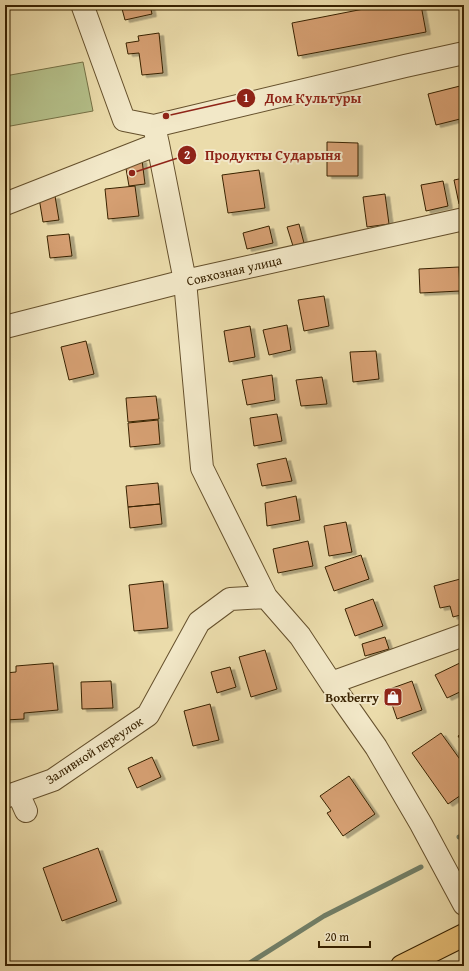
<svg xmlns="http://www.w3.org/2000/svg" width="469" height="971" font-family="'Gentium Book Plus',serif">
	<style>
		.green { fill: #b5c18b; stroke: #767246 }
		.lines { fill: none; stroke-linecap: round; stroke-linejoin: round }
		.stream { stroke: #727e66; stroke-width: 5 }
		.building { fill: #d59f72; stroke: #382201; filter: url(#shadow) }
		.minor-casing { stroke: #65502c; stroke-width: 24 }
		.highway-casing { stroke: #382201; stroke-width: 24 }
		.minor { stroke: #f2e8c8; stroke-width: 22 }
		.highway { stroke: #e6be76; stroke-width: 22 }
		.labels { text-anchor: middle; stroke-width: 4; stroke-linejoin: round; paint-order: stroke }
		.street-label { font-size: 13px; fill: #382201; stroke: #f2e8c8 }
		.poi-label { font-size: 13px; font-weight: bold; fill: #382201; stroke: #f2e8c8; text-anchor: end }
		.leader { fill: none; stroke: #8f2418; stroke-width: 1.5 }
		.callout-dot { fill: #8f2418; stroke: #f2e8c8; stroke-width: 1.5 }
		.mark-label { font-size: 12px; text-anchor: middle; font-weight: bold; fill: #fff }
		.callout-label { font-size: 14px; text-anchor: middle; font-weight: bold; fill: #8f2418; stroke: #f2e8c8; stroke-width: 4; stroke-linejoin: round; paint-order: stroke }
	</style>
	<defs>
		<filter id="shadow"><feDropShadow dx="4.5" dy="2.5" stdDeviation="0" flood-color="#0004"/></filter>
	</defs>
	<rect width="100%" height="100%" fill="#ebdcab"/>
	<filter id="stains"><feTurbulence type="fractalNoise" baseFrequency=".005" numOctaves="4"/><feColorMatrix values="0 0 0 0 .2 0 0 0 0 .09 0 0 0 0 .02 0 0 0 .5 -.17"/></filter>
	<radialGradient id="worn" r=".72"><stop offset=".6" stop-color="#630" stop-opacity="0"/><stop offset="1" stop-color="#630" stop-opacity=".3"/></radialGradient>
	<path class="green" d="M83 62 93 111 5 127V76Z"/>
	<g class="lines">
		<path class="stream" d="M459 837 464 836
			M245 966 324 916 421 867"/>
	</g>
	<path class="building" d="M121 5H150L152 14 125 20Z
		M384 5H421L426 32 298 56 292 23Z
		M159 33 163 73 142 75 139 53 128 54 126 43 139 41 138 36Z
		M460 86 464 102V118L436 125 428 94Z
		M327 142 358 143V176H327Z
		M142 160 145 184 129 186 125 163Z
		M259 170 265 208 228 213 222 175Z
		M464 178V203L459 204 454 180Z
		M443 181 448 206 426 211 421 185Z
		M135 186 139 216 108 219 105 189Z
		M385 194 389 224 367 227 363 197Z
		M55 196 59 220 43 222 39 198Z
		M299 224 304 243 293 246 287 227Z
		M269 226 273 243 247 249 243 233Z
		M69 234 72 256 50 258 47 236Z
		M459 267 460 291 420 293 419 269Z
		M324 296 329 326 304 331 298 300Z
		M287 325 291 350 269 355 263 330Z
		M250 326 255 357 229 362 224 331Z
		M86 341 94 374 69 380 61 347Z
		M376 351 379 379 353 382 350 352Z
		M272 375 275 400 247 405 242 380Z
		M322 377 327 404 301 406 296 380Z
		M156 396 159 419 128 422 126 398Z
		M277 414 282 441 254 446 250 418Z
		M158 420 160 444 130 447 128 423Z
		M286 458 292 481 262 486 257 464Z
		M158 483 160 504 128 507 126 486Z
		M296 496 300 520 267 526 265 503Z
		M160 504 162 524 130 528 128 507Z
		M346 522 352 552 329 556 324 526Z
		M308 541 313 566 278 573 273 549Z
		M361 555 369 579 334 591 325 567Z
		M464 578V614L453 617 450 606 440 608 434 586Z
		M163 581 168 628 134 631 129 585Z
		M373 599 383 626 355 636 345 609Z
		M385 637 389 649 365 656 362 644Z
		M265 650 277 689 251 697 239 657Z
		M464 661V690L447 698 435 675Z
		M53 663 58 710 24 713V719L5 720V673L16 672V666Z
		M230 667 236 687 217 693 211 672Z
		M111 681 113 708 82 709 81 682Z
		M412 681 422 710 397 719 387 690Z
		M210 704 219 740 193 746 184 711Z
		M464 732V745L458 736Z
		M441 733 464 765V793L448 804 412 753Z
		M152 757 161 777 137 788 128 768Z
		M349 776 375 814 343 836 327 813 331 811 320 796Z
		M98 848 117 901 62 921 43 868Z"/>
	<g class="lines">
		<defs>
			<path id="minor" d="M83 5V7L124 120 154 126 405 66 464 53
				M154 126 158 144 185 281 202 468 266 597 300 636 331 683 376 747 421 824 464 904
				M5 204 158 144
				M5 327 185 281 464 219
				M331 683 464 635
				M18 793 26 811
				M5 797 53 780 148 715 199 622 230 599 266 597"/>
			<path id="highway" d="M402 966 464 935"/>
		</defs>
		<use href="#minor" class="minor-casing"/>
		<use href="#highway" class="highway-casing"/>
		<use href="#minor" class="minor"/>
		<use href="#highway" class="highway"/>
	</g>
	<defs>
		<symbol id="shop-square" viewBox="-11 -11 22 22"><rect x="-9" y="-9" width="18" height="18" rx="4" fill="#8f2418" stroke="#f2e8c8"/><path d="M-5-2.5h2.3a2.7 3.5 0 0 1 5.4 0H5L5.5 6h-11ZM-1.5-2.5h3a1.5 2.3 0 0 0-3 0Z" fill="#fff"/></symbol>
	</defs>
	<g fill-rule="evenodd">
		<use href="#shop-square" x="382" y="686" width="22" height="22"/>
	</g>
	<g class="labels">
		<g class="street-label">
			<text transform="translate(234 270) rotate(-13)" y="5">Совхозная улица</text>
			<text transform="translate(94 750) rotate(-33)" y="5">Заливной переулок</text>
		</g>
		<g class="poi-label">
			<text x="379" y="702">Boxberry</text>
		</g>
	</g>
	<path class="leader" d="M166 116L246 98M132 173L187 155"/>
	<g class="callout-dot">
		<circle cx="166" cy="116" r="4"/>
		<circle cx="132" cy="173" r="4"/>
		<circle cx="246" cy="98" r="10"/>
		<circle cx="187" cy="155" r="10"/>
	</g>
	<g class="mark-label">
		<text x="246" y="102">1</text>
		<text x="187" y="159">2</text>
	</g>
	<g class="callout-label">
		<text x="313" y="103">Дом Культуры</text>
		<text x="273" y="160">Продукты Сударыня</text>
	</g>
	<rect width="469" height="971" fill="none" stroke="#ebdcab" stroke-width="20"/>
	<rect x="6" y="6" width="457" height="959" fill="none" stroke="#382201" stroke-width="2"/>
	<rect x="10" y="10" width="449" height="951" fill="none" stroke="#382201"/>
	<path d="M319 941v6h51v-6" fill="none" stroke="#382201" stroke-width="2"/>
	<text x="325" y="941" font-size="12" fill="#382201" stroke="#f2e8c8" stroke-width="3" paint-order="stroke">20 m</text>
	<rect width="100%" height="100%" filter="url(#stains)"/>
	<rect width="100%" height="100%" fill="url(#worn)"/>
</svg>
